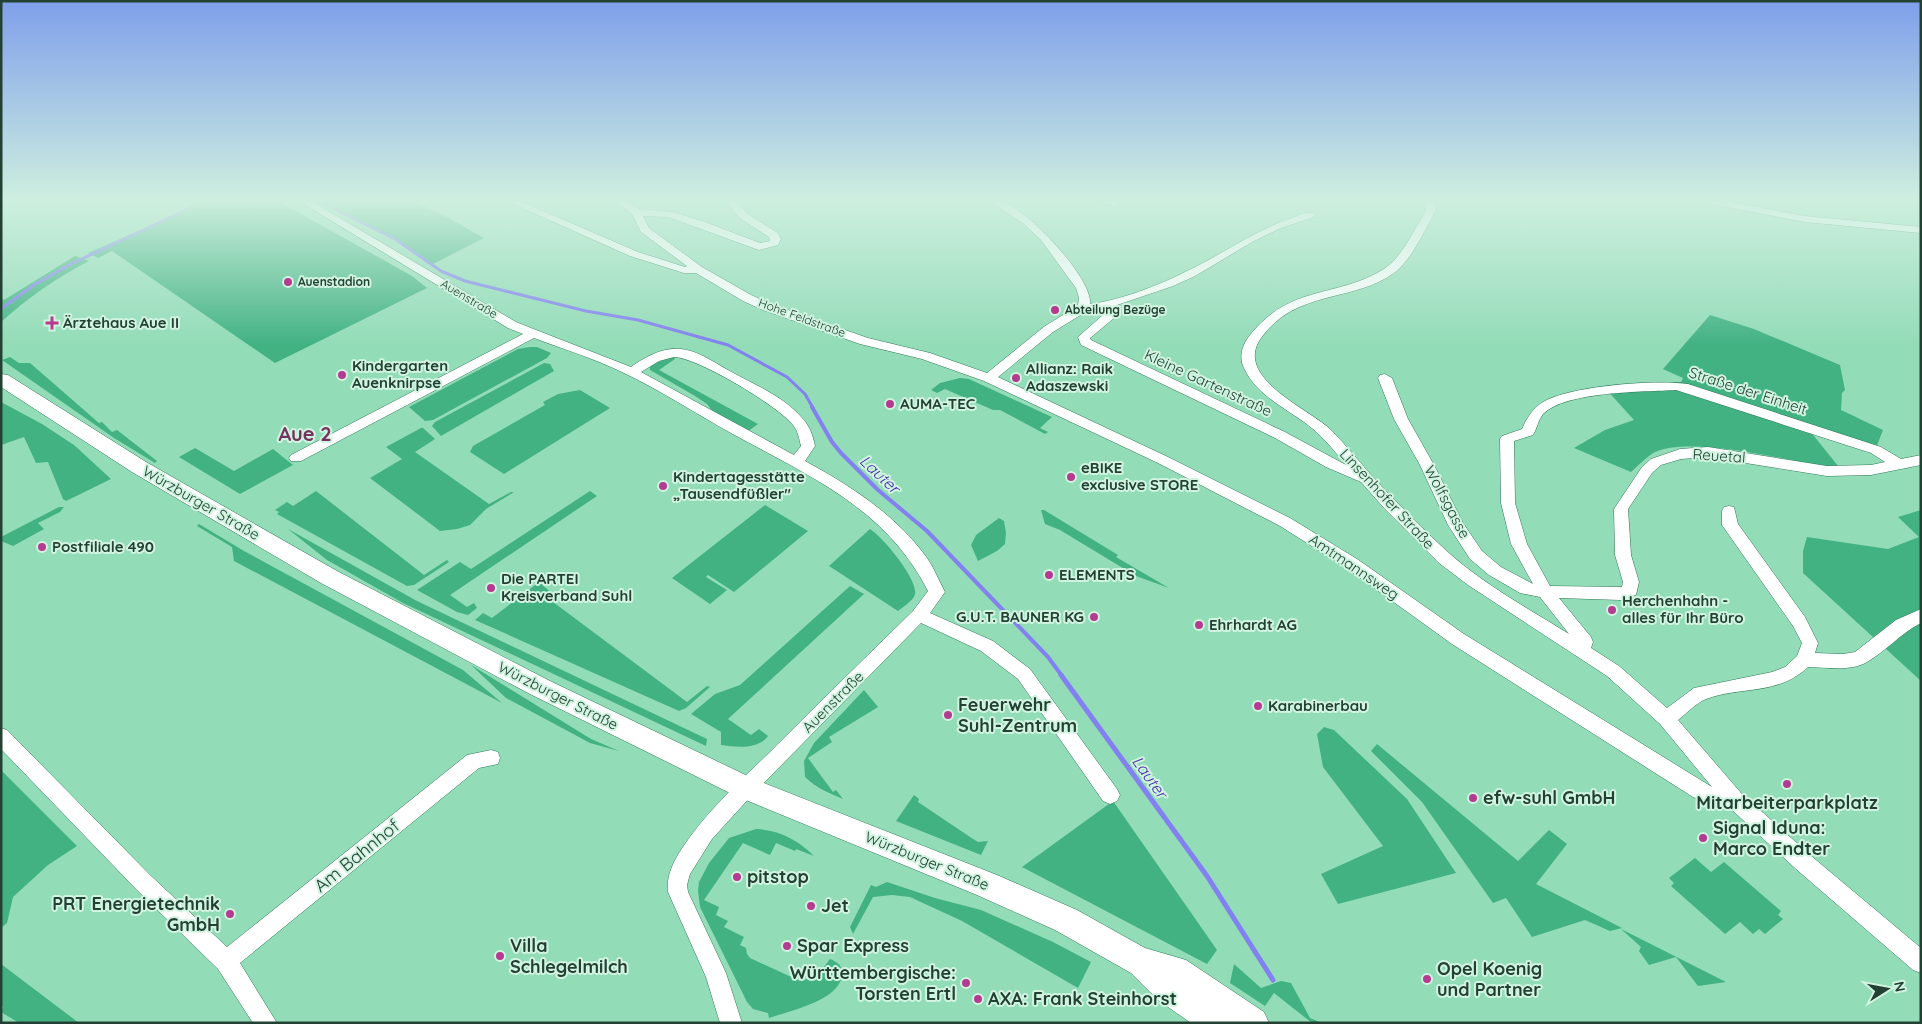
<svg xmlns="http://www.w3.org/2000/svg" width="1922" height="1024" font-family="Quicksand,sans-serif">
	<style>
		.green { fill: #42b283 }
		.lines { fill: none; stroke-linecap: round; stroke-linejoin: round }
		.stream-far2 { stroke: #8380ef; stroke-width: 3 }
		.stream-far1 { stroke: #8380ef; stroke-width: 4 }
		.stream { stroke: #8380ef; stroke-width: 5 }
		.street-casing { stroke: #2e7757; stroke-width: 1 }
		.secondary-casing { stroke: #2e7757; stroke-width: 1 }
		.street { fill: #fff; fill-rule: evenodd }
		.secondary { fill: #fff; fill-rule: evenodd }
		.poi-dot { fill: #b43b8f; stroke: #d1f4e1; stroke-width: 2 }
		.labels { text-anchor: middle; stroke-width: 4; stroke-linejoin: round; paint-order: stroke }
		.far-poi-label { font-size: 12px; font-weight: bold; fill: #234133; stroke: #d1f4e1; text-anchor: start }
		.far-street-label { font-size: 12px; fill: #234133; stroke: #d1f4e1 }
		.poi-label { font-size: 15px; font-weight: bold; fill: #234133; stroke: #d1f4e1; text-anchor: start }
		.street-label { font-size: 15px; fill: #234133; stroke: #d1f4e1 }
		.water-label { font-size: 16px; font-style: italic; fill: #452eaf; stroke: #d1f4e1 }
		.near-poi-label { font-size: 18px; font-weight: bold; fill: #234133; stroke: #d1f4e1; text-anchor: start }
		.near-street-label { font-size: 18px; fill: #234133; stroke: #d1f4e1 }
		.district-label { font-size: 20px; font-weight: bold; fill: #72355d; stroke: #d1f4e1 }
	</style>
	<rect width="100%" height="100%" fill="#93dcb8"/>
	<path class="green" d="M201 201H278L412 276 427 288 275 363 112 251 98 258 88 253 166 219Z
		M319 201H413L445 216 484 238 433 264 395 239Z
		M75 256 89 261C56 278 29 297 1 322V298L4 300Z
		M1710 315 1754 329 1840 365 1845 390 1842 393 1841 410 1883 430 1876 448 1805 425 1839 467 1823 466C1783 459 1690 436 1655 452 1646 457 1638 466 1631 472L1574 448 1605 430 1634 420 1605 388 1681 382 1683 378 1663 369Z
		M530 347H537L551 353 547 358 433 420 425 421 409 407 518 349Z
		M672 355 675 359 659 370 758 424 747 432 712 411 707 404 695 396 650 370V366Z
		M10 357 19 363H30L99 423 102 422 112 432 117 430 157 461 155 463 114 438 2 360Z
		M544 363 550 364 554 371 441 436 432 426 435 422Z
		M960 378 969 379 1052 417 1040 428 1048 432 1045 434 1000 410H993L945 389 937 393 931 390 940 383Z
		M580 390 610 408 504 474 470 452 473 446 545 405 543 402 558 394Z
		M1 402 42 424 74 445 111 479 66 501 63 499 48 462 36 463 24 437 1 445Z
		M421 428H423L435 439 415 452 489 504 511 492H514L486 509 470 525 457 529 440 531 370 478 402 459 386 447Z
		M195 448 234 471 273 449 293 465 240 494 179 457Z
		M316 491 424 575 447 560 449 562 414 585 407 586 277 514 279 512 275 510 287 502 293 506Z
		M590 491 597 496 450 595 467 607 474 603 477 608 468 615 457 612 417 590 460 562 471 569Z
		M765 505 808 531 734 592 708 575 706 577 727 590 710 604 672 578Z
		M59 507H64L60 512 38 523 44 529 13 546 1 541V537Z
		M1041 510H1044L1118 555 1116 557 1169 588 1136 576 1060 530 1045 524Z
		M1921 510V681L1803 573V551L1807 537 1888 549 1919 537 1898 517Z
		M999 518 1004 521 1006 533 1005 544 997 551 978 561 971 545 976 535Z
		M199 524 244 551 463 670 502 703 234 561 232 547 197 526Z
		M288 529 417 601 707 739 706 746 403 603 327 560Z
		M870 529C882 536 918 579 915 594 914 600 903 607 898 611L829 566Z
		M539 582 554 595 549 599 687 702 707 686 710 687 686 708 679 711 475 620 483 613 492 618Z
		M850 586 864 594 728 719 751 735 759 729 768 736C758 750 736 747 721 745V732L691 714 715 694 740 685Z
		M471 665 591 739 619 751 590 743 506 698Z
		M864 690 878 707 829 737 832 742 808 758 833 792 836 790 843 799C829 793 816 788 805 777L804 761 814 743Z
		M1324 727 1334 730 1407 799 1456 873 1338 904 1321 874 1383 846 1323 767 1317 734Z
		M1377 744 1518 861 1549 830 1567 844 1536 884 1622 928 1610 931 1585 920 1532 937 1506 898 1493 903 1422 802 1371 751Z
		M1 770 77 846 48 865 13 897 7 923 1 928Z
		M914 795 919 799 918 802 970 837 978 842 988 841 981 855 896 821Z
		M1113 801 1217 950 1207 964 1022 867Z
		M756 829C779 830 798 840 814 856L796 849 795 851 776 843 770 855 743 843 704 900 719 907 716 915 728 921 724 927 744 937 740 945 746 948 747 954 750 958 800 981 817 976 830 959C839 963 843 966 842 976 838 1001 789 1011 769 1018L768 1013 753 1009 747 1002 700 907 698 891 699 882 709 863 729 838Z
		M1695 858 1711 872 1724 862 1781 911 1778 915 1783 919 1765 934 1759 929 1753 934 1740 922 1725 934 1671 886 1674 883 1669 878Z
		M887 882 935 898 981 910 1053 942 1091 962 1078 988 962 921 910 897 892 895 873 897 853 934 850 927 871 885 876 887Z
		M1621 929 1726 982 1698 986 1676 957 1649 965 1639 951 1641 947Z
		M1 964 79 1023H19L1 1012 3 1007 1 1006Z
		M1234 964 1261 988 1281 981 1291 983 1310 1018 1322 1023H1312L1274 993 1265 1006 1230 983Z"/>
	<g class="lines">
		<path class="stream-far2" d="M319 201 395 239 441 271 465 281 586 311 638 320 728 345 787 377 805 394 813 408
			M1 309 34 285 69 265 205 201"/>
		<path class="stream-far1" d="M812 407 832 442 841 453 878 490 927 531 1048 657 1062 676"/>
		<path class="stream" d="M1061 675 1207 876 1273 980"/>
		<defs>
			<path id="street" d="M299 201H311L516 322 531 328 631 367C645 357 663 347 681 349 698 351 712 361 726 369 752 384 783 395 803 419 810 427 813 436 815 446L805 461C851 486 896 515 927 558 934 568 939 581 945 592L930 613 993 641 1030 669 1117 789 1120 795 1117 801 1110 804 1103 801 1018 679 981 651 921 623 753 794 712 839 690 874 687 885 688 892 726 973 742 1023H720L706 977 668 892C666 877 673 862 681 850 706 811 743 779 776 746 821 701 867 656 913 611L928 591C886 508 809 476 731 433 695 413 660 390 622 372 593 358 563 349 534 338L301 461H291L289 458 291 455 523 334 508 328ZM674 357C697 357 778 406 793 425 798 431 799 438 801 446L794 455 641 372 659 361Z
				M507 201H520L638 252 685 267 687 266 641 232 632 214 615 201H626L639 209 673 212 705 222 760 243 770 241 769 237 741 219 725 201H735L749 215 778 233 781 239 778 245 759 250 668 217 643 216 649 228 702 267 751 295 771 304 868 338 930 353 987 373 1045 326 1078 306 1079 298 1076 288 1041 240 1024 224 989 201C992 201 998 200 1001 201 1026 208 1093 278 1090 304 1118 301 1160 285 1185 272 1222 255 1253 231 1292 218 1299 215 1306 211 1314 213L1315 215 1314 217 1281 228 1252 242 1195 276 1173 286 1114 306 1117 310 1114 318 1090 338 1091 340 1285 432 1346 465C1336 453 1325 439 1313 429 1290 410 1258 397 1245 370 1238 358 1242 345 1250 335 1290 284 1338 298 1384 269 1402 257 1413 232 1424 214L1426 210 1424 201H1434L1436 210 1434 214C1423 233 1412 259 1394 273 1352 303 1296 289 1261 338 1233 377 1307 408 1330 429 1344 443 1357 459 1370 474 1396 502 1422 529 1450 554 1485 585 1529 609 1569 634L1540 597 1520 593 1489 575 1470 559 1448 525 1420 465 1394 419 1378 378 1380 375 1385 374 1392 378 1408 419 1434 465 1463 523 1482 551 1501 567 1533 584 1511 544 1501 503 1500 439 1502 436 1522 429C1527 418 1532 409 1543 402 1569 386 1657 379 1688 384L1881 447 1901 459 1921 455V465L1871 475 1827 476 1708 457 1681 459 1661 465 1652 473 1628 509 1631 555 1639 582 1636 595 1621 600 1559 598 1591 637 1593 642 1591 648 1619 666 1667 708 1694 688 1772 672 1785 667 1797 656 1802 643 1793 626 1722 525V511L1724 507 1729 506 1734 507 1738 524 1805 617 1818 643 1815 653 1843 654 1855 652 1896 620 1921 609V623C1901 633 1886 651 1867 662 1850 672 1826 667 1808 667 1777 696 1741 686 1706 699 1696 703 1686 714 1678 720L1741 793 1810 855 1921 948V973L1913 970 1796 869 1730 808 1723 809 1693 797 1452 644 1345 567 1280 526 1158 463 984 381 922 359 860 344 763 310 743 301 696 273H684L630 256ZM1103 310 1104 314 1078 337 1081 345 1275 438 1326 467 1361 482 1385 509 1439 563 1468 585 1607 676 1660 724 1712 787 1464 634 1357 559 1290 518 1168 457 998 377 1053 332 1087 311ZM1676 390 1871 453 1885 462 1871 465 1827 466 1708 447 1680 449 1651 459 1642 467 1614 509 1615 555 1623 582 1622 587 1550 586 1527 544 1515 503 1514 441 1533 435C1537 429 1538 420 1543 414 1566 391 1644 392 1676 390Z
				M1102 201H1116L1118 203 1113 206Z
				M1705 201H1725L1805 216 1921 227V233L1805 222 1710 204Z
				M1 728 7 730 151 876 227 947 467 755 491 750 498 752 500 758 498 764 479 768 240 963 277 1023H253L218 969 137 890 1 749Z"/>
			<path id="secondary" d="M1 374 8 375 146 462 337 571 548 680 756 780 997 875 1077 910 1145 948 1186 960 1264 1012 1269 1023H1191L1158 1000 1131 973 1055 930 977 895 736 796 530 694 321 583 132 472 1 387Z"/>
		</defs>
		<use href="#street" class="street-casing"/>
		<use href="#secondary" class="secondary-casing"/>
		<use href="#street" class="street"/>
		<use href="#secondary" class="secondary"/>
	</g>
	<linearGradient id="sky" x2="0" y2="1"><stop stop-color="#7f9feb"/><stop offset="0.58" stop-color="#ceefdf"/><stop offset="1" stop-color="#ceefdf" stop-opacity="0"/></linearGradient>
	<rect width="1922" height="344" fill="url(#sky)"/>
	<g class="poi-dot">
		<circle cx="288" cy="282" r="5"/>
		<circle cx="1055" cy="310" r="5"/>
		<path d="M49.5 315.5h5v5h5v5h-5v5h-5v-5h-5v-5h5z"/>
		<circle cx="342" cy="375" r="5"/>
		<circle cx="1016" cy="378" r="5"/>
		<circle cx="890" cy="404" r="5"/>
		<circle cx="1071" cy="477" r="5"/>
		<circle cx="663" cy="486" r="5"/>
		<circle cx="42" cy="547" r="5"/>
		<circle cx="1049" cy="575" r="5"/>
		<circle cx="491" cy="588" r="5"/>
		<circle cx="1612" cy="610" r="5"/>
		<circle cx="1094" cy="617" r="5"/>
		<circle cx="1199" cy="625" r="5"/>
		<circle cx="1258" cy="706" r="5"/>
		<circle cx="948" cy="715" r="5"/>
		<circle cx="1787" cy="784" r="5"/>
		<circle cx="1473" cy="798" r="5"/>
		<circle cx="1703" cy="838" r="5"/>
		<circle cx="737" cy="877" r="5"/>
		<circle cx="811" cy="906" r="5"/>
		<circle cx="230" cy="914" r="5"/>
		<circle cx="787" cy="946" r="5"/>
		<circle cx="500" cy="956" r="5"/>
		<circle cx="1427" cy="979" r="5"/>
		<circle cx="966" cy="983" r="5"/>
		<circle cx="978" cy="999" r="5"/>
	</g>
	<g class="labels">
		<g class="far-poi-label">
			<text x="298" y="286">Auenstadion</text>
			<text x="1065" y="314">Abteilung Bezüge</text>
		</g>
		<g class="far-street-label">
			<text transform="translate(469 299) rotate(31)" y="4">Auenstraße</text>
			<text transform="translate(802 318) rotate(20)" y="4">Hohe Feldstraße</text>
		</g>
		<g class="poi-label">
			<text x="63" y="328">Ärztehaus Aue II</text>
			<text x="352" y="371">Kindergarten<tspan x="352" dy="17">Auenknirpse</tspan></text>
			<text x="1026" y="374">Allianz: Raik<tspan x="1026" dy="17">Adaszewski</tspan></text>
			<text x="900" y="409">AUMA-TEC</text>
			<text x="1081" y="473">eBIKE<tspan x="1081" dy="17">exclusive STORE</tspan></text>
			<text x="673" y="482">Kindertagesstätte<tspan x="673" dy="17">„Tausendfüßler"</tspan></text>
			<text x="52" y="552">Postfiliale 490</text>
			<text x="1059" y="580">ELEMENTS</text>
			<text x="501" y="584">Die PARTEI<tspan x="501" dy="17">Kreisverband Suhl</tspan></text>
			<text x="1622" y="606">Herchenhahn -<tspan x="1622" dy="17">alles für Ihr Büro</tspan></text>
			<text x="1084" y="622" text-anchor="end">G.U.T. BAUNER KG</text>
			<text x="1209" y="630">Ehrhardt AG</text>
			<text x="1268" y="711">Karabinerbau</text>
		</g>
		<g class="street-label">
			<text transform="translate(1208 383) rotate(25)" y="5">Kleine Gartenstraße</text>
			<text transform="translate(1748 391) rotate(18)" y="5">Straße der Einheit</text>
			<text transform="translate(1719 456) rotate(4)" y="5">Reuetal</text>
			<text transform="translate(1387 499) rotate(47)" y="5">Linsenhofer Straße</text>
			<text transform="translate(1447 502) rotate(62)" y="5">Wolfsgasse</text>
			<text transform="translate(201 503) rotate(30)" y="5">Würzburger Straße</text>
			<text transform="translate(1354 567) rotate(34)" y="5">Amtmannsweg</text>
			<text transform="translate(558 696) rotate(27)" y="5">Würzburger Straße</text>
			<text transform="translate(833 702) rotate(-45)" y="5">Auenstraße</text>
			<text transform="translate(927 861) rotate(22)" y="5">Würzburger Straße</text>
		</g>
		<g class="water-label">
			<text transform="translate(880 474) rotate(43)" y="6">Lauter</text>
			<text transform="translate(1150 777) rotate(54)" y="6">Lauter</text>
		</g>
		<g class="near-poi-label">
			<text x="958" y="711">Feuerwehr<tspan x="958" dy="21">Suhl-Zentrum</tspan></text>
			<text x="1483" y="804">efw-suhl GmbH</text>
			<text x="1787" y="809" text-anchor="middle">Mitarbeiterparkplatz</text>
			<text x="1713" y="834">Signal Iduna:<tspan x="1713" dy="21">Marco Endter</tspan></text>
			<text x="747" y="883">pitstop</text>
			<text x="220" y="910" text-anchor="end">PRT Energietechnik<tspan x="220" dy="21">GmbH</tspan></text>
			<text x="821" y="912">Jet</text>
			<text x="510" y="952">Villa<tspan x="510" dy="21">Schlegelmilch</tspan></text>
			<text x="797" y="952">Spar Express</text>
			<text x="1437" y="975">Opel Koenig<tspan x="1437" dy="21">und Partner</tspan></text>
			<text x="956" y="979" text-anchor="end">Württembergische:<tspan x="956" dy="21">Torsten Ertl</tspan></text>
			<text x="988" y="1005">AXA: Frank Steinhorst</text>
		</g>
		<g class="near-street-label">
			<text transform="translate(357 856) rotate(-39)" y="6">Am Bahnhof</text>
		</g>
		<g class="district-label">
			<text x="305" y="441">Aue 2</text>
		</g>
	</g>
	<rect width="1922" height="1024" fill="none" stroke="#234133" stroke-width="5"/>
	<g transform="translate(1887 989) rotate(79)" stroke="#d1f4e1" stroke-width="4" paint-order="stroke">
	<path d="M0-4L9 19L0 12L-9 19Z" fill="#234133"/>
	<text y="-8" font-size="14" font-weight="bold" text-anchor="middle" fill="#234133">N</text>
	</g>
</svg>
